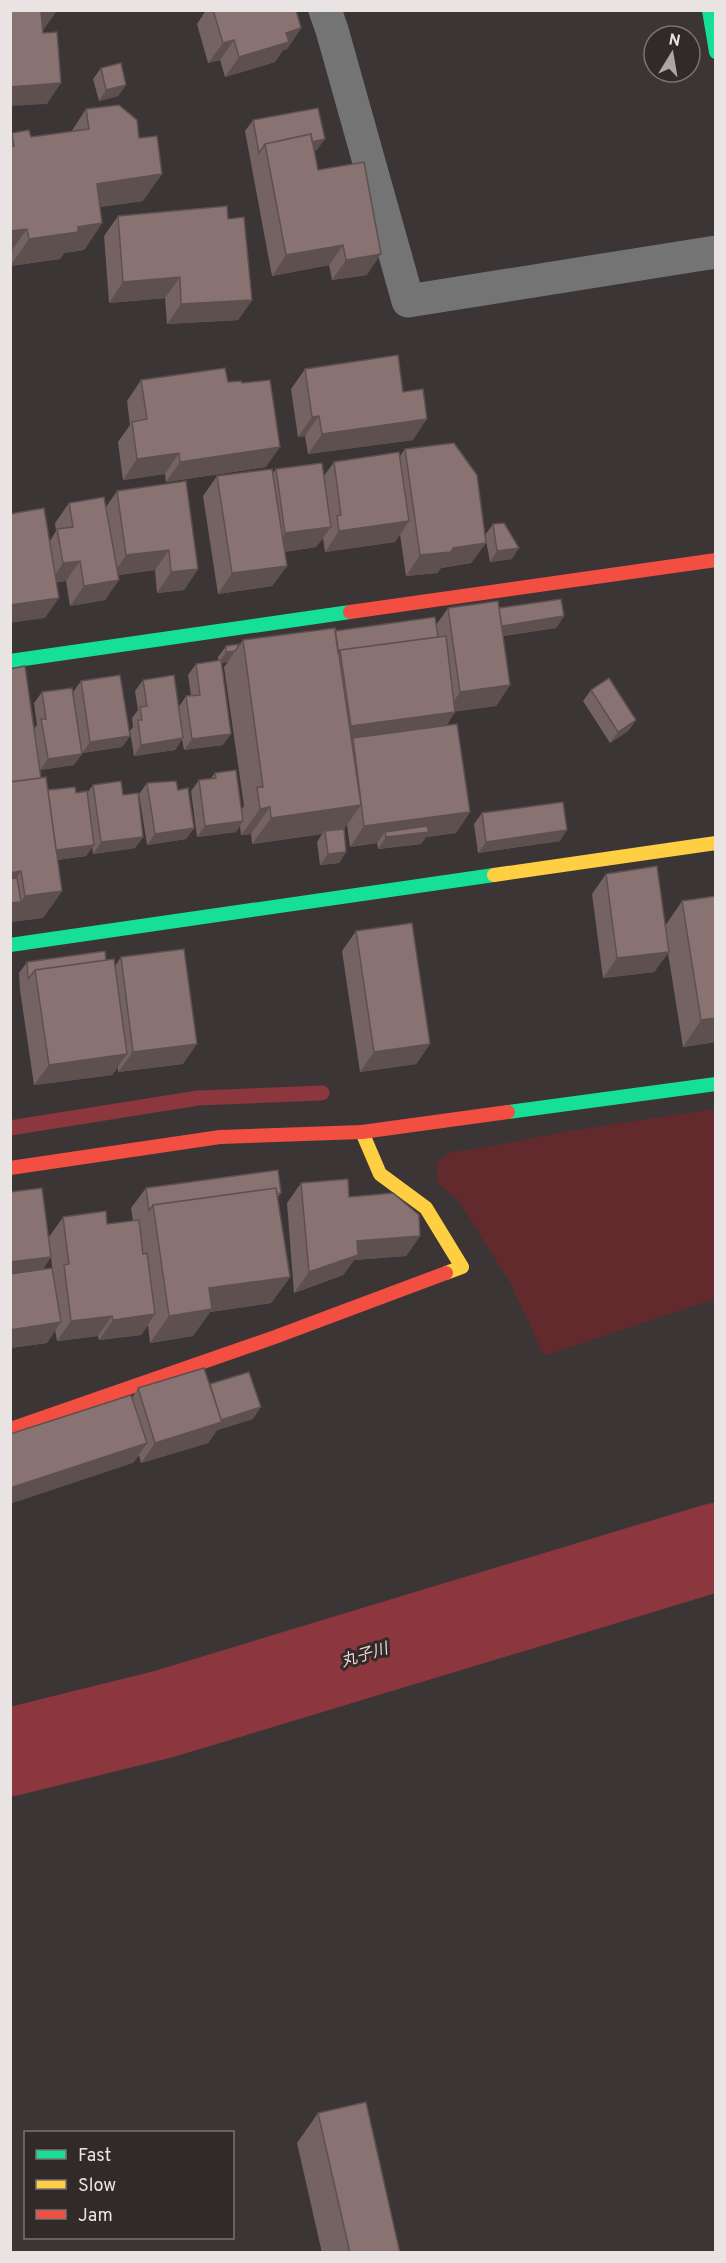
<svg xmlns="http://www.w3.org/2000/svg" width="726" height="2263" font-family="Overpass,'Noto Sans JP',sans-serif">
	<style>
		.green { fill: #632a2e }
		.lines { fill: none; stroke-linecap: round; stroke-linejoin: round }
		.stream { stroke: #8c373e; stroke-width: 15 }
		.river { stroke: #8c373e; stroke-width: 88 }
		.street { stroke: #747474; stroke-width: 33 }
		.fast { stroke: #16e098; stroke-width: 14 }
		.slow { stroke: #ffcf43; stroke-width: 14 }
		.jam { stroke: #f24e42; stroke-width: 14 }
		.wall { fill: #756262; fill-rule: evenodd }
		.shaded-wall { fill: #5f5050 }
		.building { fill: #887272; stroke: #5f5050; stroke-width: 1.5 }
		.labels { text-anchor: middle; stroke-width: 6; stroke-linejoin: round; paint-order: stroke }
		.water-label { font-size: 16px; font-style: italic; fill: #f0d4d4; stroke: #322929 }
	</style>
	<rect width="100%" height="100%" fill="#3b3535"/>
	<path class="green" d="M715 1109V1299L544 1356 511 1284 458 1200 437 1183V1162L450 1152 476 1149 568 1131Z"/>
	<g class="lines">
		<path class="stream" d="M10 1128 198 1098 322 1093"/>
		<path class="river" d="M10 1752 164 1714 716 1547"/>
		<path class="street" d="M325 10 332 30 408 301 716 252"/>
		<path class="fast" d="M709 10 716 52
			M10 661 350 612
			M10 945 494 875
			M508 1112 716 1084"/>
		<path class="slow" d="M494 875 716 843
			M362 1132 380 1174 426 1208 462 1267 446 1273"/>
		<path class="jam" d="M350 612 716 560
			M10 1168 220 1137 362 1132 508 1112
			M10 1429 275 1337 446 1273"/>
	</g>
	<path class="wall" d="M206 10H296L301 28 287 49 283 50 275 62 225 77 220 60 208 63 197 24Z
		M101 68 126 85 118 96 99 101 93 79Z
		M86 109 143 201 100 207 102 223 84 250 64 253 60 259 10 266V135L12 133 31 137 71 132Z
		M253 120 317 150 314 151 318 170 367 275 332 280 329 265 272 276 245 131Z
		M118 216 228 219 252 300 238 320 167 324 165 298 109 303 104 236Z
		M305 369 403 392 413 440 308 454 305 436 298 437 291 389Z
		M141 380 228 382 266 467 166 482 165 474 123 480 118 442 130 425 127 401Z
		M405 449 486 543 471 563 441 568 437 573 406 576 400 534 395 542 325 552 323 538 316 547 284 552 287 566 272 586 218 594 203 496 217 476 272 474 276 469 324 476 334 462 400 456Z
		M117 491 198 569 184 590 157 593 155 570 118 575 105 600 70 606 66 581 56 582 45 618 50 541 56 531 55 523 69 503 106 507Z
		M493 524 512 559 490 562 485 535Z
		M448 608H499L564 616 556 628 503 636 510 685 496 706 455 711 447 725 470 812 456 833 426 837 421 844 378 849 377 843 350 847 347 824 344 829 346 852 339 863 320 865 317 842 322 834 252 844 251 834 241 835 240 826 236 832 197 837 191 791 199 780 211 778 215 773 242 809 244 806 224 667 228 662 221 663 223 745 184 750 182 739 175 750 134 756 130 731 133 727 132 718 138 710 135 691 143 680 178 708 186 696H191L188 675 196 664 218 661V657L226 646 240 644 243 640 335 631 436 625Z
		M10 669 34 729 37 725 34 703 42 692 74 765 40 770 41 778 48 790 76 793H87L93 785 123 795 143 837 135 848 93 854 92 847 86 856 57 860 62 891 43 918 10 922Z
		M81 681 130 736 122 747 82 753 73 692Z
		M591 690 636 720 628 731 610 743 583 701Z
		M147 783 178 790 194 828 186 839 147 845 139 794Z
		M482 813 560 841 478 853 474 824Z
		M606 874 665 926 682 901 716 896V1042L683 1047 668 953 654 972 603 978 592 894Z
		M356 931 430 1044 416 1064 360 1072 342 951Z
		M121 957 183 1064 118 1072V1067L112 1075 34 1085 20 990 19 973 27 962 115 966Z
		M301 1183 349 1197 420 1236 406 1256 354 1260 343 1275 294 1293 287 1203Z
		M146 1188 281 1193 278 1197 290 1277 271 1303 210 1312 193 1336 150 1343 148 1325 141 1335 99 1340 98 1336 57 1341 55 1330 47 1343 10 1348 49 1237 63 1217 107 1224 133 1221 131 1208ZM51 1257 53 1274 43 1269Z
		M210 1384 253 1419 217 1430 208 1443 141 1463 139 1455 133 1463 132 1398 138 1388Z
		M318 2113 400 2253H322L297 2143Z"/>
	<path class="shaded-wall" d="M41 12H56L42 32Z
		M301 28 287 49 283 50 275 62 225 77 239 57 286 33Z
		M234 40 220 60 208 63 223 43Z
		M61 83 47 104 10 106V87Z
		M126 85 118 96 99 101 106 90Z
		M325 139 317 150 268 160 266 151Z
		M162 174 143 201 78 210 97 184Z
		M102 223 84 250 64 253 60 259 10 266 29 239 78 227Z
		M27 229 10 253V231Z
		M343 245 329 265 272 276 286 255Z
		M381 254 367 275 332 280 346 260Z
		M180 277 165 298 109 303 123 282Z
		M252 300 238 320 167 324 181 304Z
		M319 416 305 436 298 437 312 417Z
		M427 419 413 440 308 454 322 434Z
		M280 447 266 467 166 482 180 462Z
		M179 453 165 474 123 480 137 459Z
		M409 521 395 542 325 552 339 531Z
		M331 527 316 547 271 554 285 533Z
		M486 543 471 563 441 568 437 573 406 576 420 555 453 548Z
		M519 548 512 559 490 562 497 551Z
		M169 550 155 570 112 576 126 555Z
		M80 561 66 581 49 584 63 563Z
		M287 566 272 586 218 594 232 573Z
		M198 569 184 590 157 593 171 572Z
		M119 580 105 600 70 606 84 586Z
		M59 598 45 618 10 623V605Z
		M564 616 556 628 493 637 501 626Z
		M235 651 228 662 219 663 226 652Z
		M510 685 496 706 446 713 460 692Z
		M455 712 441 733 353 738 347 745 336 747 351 726Z
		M636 720 628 731 610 743 618 732Z
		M231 734 223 745 184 750 192 739Z
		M130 736 122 747 82 753 90 742Z
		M183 738 175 750 134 756 141 745Z
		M82 754 74 765 40 770 48 759Z
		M361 805 342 832 325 831 322 834 252 844 271 818Z
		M270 807 251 834 241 835 260 809Z
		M470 812 456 833 426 837 421 844 378 849 386 837 385 832 377 843 350 847 364 826Z
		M243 821 236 832 197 837 205 826Z
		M194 828 186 839 147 845 155 834Z
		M567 830 560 841 478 853 486 842Z
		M143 837 135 848 93 854 101 842Z
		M94 845 86 856 44 862 52 851Z
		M346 852 339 863 320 865 328 854Z
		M21 871 10 887V873Z
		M62 891 43 918 10 922V917L25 896Z
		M21 902 10 917V903Z
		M669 952 654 972 603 978 617 958Z
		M716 1018V1042L683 1047 701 1020Z
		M197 1044 183 1064 118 1072 133 1052Z
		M430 1044 416 1064 360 1072 374 1052Z
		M127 1054 112 1075 34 1085 49 1065Z
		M420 1236 406 1256 354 1260 343 1275 294 1293 309 1272 357 1241Z
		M51 1257 37 1277 10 1280V1262Z
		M290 1277 271 1303 210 1312 193 1336 150 1343 169 1316 209 1288Z
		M155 1314 141 1335 99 1340 113 1320Z
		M112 1316 98 1336 57 1341 71 1321Z
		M61 1322 47 1343 10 1348V1330Z
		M261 1407 253 1419 217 1430 208 1443 141 1463 155 1443Z
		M147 1443 133 1463 10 1504V1488Z"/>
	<path class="building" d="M10 10H56V12H41L43 33 57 32 61 83 10 87Z
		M213 10H296L301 28 286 33 289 42 239 57 234 40 223 43Z
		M121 63 126 85 106 90 101 68Z
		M119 105 137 120 139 138 157 136 162 174 97 184 102 223 78 227V232L29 239 27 229 10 231V147L14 146 12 133 29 130 31 137 89 129 86 109Z
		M318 108 325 139 312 142 311 134 265 144 259 153 253 120Z
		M311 134 318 170 364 162 381 254 346 260 343 245 286 255 265 144Z
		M227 206 228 219 244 217 252 300 181 304 180 277 123 282 118 216Z
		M398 355 403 392 423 389 427 419 322 434 319 416 312 417 305 369Z
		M225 368 228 382 241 381 242 383 270 380 280 447 180 462 179 453 137 459 132 422 147 419 141 380Z
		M454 443 477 475 486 543 453 548 451 552 420 555 405 449Z
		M399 452 409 521 339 531 337 516 341 515 334 462Z
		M322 463 331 527 285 533 276 469Z
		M272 469 287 566 232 573 217 476Z
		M186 481 198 569 171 572 169 550 126 555 117 491Z
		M104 497 119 580 84 586 80 561 63 563 57 529 73 527 69 503Z
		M44 508 59 598 10 605V514Z
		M504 523 519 548 497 551 493 524Z
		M561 599 564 616 502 626 499 608Z
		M498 601 510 685 460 692 448 608Z
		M435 617 438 637 340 650 338 652 335 631Z
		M335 628 361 805 271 818 270 807 260 809 257 787H263L243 640Z
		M446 636 455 712 351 726 340 650Z
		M240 644 235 651 226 652V646Z
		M221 660 231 734 192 739 186 696 200 695 196 664Z
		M25 666 41 778 10 782V669Z
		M120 675 130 736 90 742 81 681Z
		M174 675 183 738 141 745 138 720H142L140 707 147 706 143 680Z
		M609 678 636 720 618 732 591 690Z
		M72 688 82 754 48 759 41 719H46L42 692Z
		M457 724 470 812 364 826 353 738Z
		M236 770 243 821 205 826 199 780 216 778 215 773Z
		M46 777 62 891 25 896 21 871 10 873V782Z
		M121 781 123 795 138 793 143 837 101 842 93 785Z
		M176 781 178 790 188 788 194 828 155 834 147 783Z
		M75 787 76 793 87 791 94 845 56 850 48 790Z
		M563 802 567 830 486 842 482 813Z
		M427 826 429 832 386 837 385 832Z
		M344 829 346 852 328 854 325 831Z
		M657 866 669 952 617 958 606 874Z
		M17 878 21 902 10 903V879Z
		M716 896V1018L701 1020 682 901Z
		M412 923 430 1044 374 1052 356 931Z
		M184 949 197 1044 133 1052 121 957Z
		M105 951 106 960 35 970 28 979 27 962Z
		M114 959 127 1054 49 1065 35 970Z
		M278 1170 281 1193 277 1194 276 1188 153 1205 149 1211 146 1188Z
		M348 1179 349 1197 393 1193 419 1215 420 1236 357 1241 358 1255 309 1272 301 1183Z
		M42 1188 51 1257 10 1262V1192Z
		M276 1188 290 1277 209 1288 212 1309 169 1316 153 1205Z
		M106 1211 107 1224 139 1220 143 1254 147 1253 155 1314 113 1320 112 1316 71 1321 64 1265 69 1264 63 1217Z
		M52 1268 61 1322 10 1330V1274Z
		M204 1368 222 1422 155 1443 138 1388Z
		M249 1372 261 1407 221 1420 210 1384Z
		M131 1395 147 1443 10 1488V1434Z
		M366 2102 400 2253H350L318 2113Z"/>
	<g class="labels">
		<g class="water-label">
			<text transform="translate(364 1654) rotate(-17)" y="6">丸子川</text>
		</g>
	</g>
	<rect width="726" height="2263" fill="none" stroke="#e9e3e3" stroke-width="24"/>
	<rect x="24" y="2131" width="210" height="108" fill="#322929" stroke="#7b7373" stroke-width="1.5"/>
	<rect x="36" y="2150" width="30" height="9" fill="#16e098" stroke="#7b7373" stroke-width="1.5"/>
	<text x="78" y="2161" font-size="18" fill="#e9e3e3">Fast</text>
	<rect x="36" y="2180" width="30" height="9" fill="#ffcf43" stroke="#7b7373" stroke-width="1.5"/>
	<text x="78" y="2191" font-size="18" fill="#e9e3e3">Slow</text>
	<rect x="36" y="2210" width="30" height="9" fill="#f24e42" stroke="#7b7373" stroke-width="1.5"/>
	<text x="78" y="2221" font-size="18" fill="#e9e3e3">Jam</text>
	<g transform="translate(672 54) rotate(11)"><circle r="28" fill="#322929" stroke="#7b7373" stroke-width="1.5"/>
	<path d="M0-4.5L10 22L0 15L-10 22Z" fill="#aca6a6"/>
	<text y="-9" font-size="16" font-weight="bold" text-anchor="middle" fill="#e9e3e3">N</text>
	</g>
</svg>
